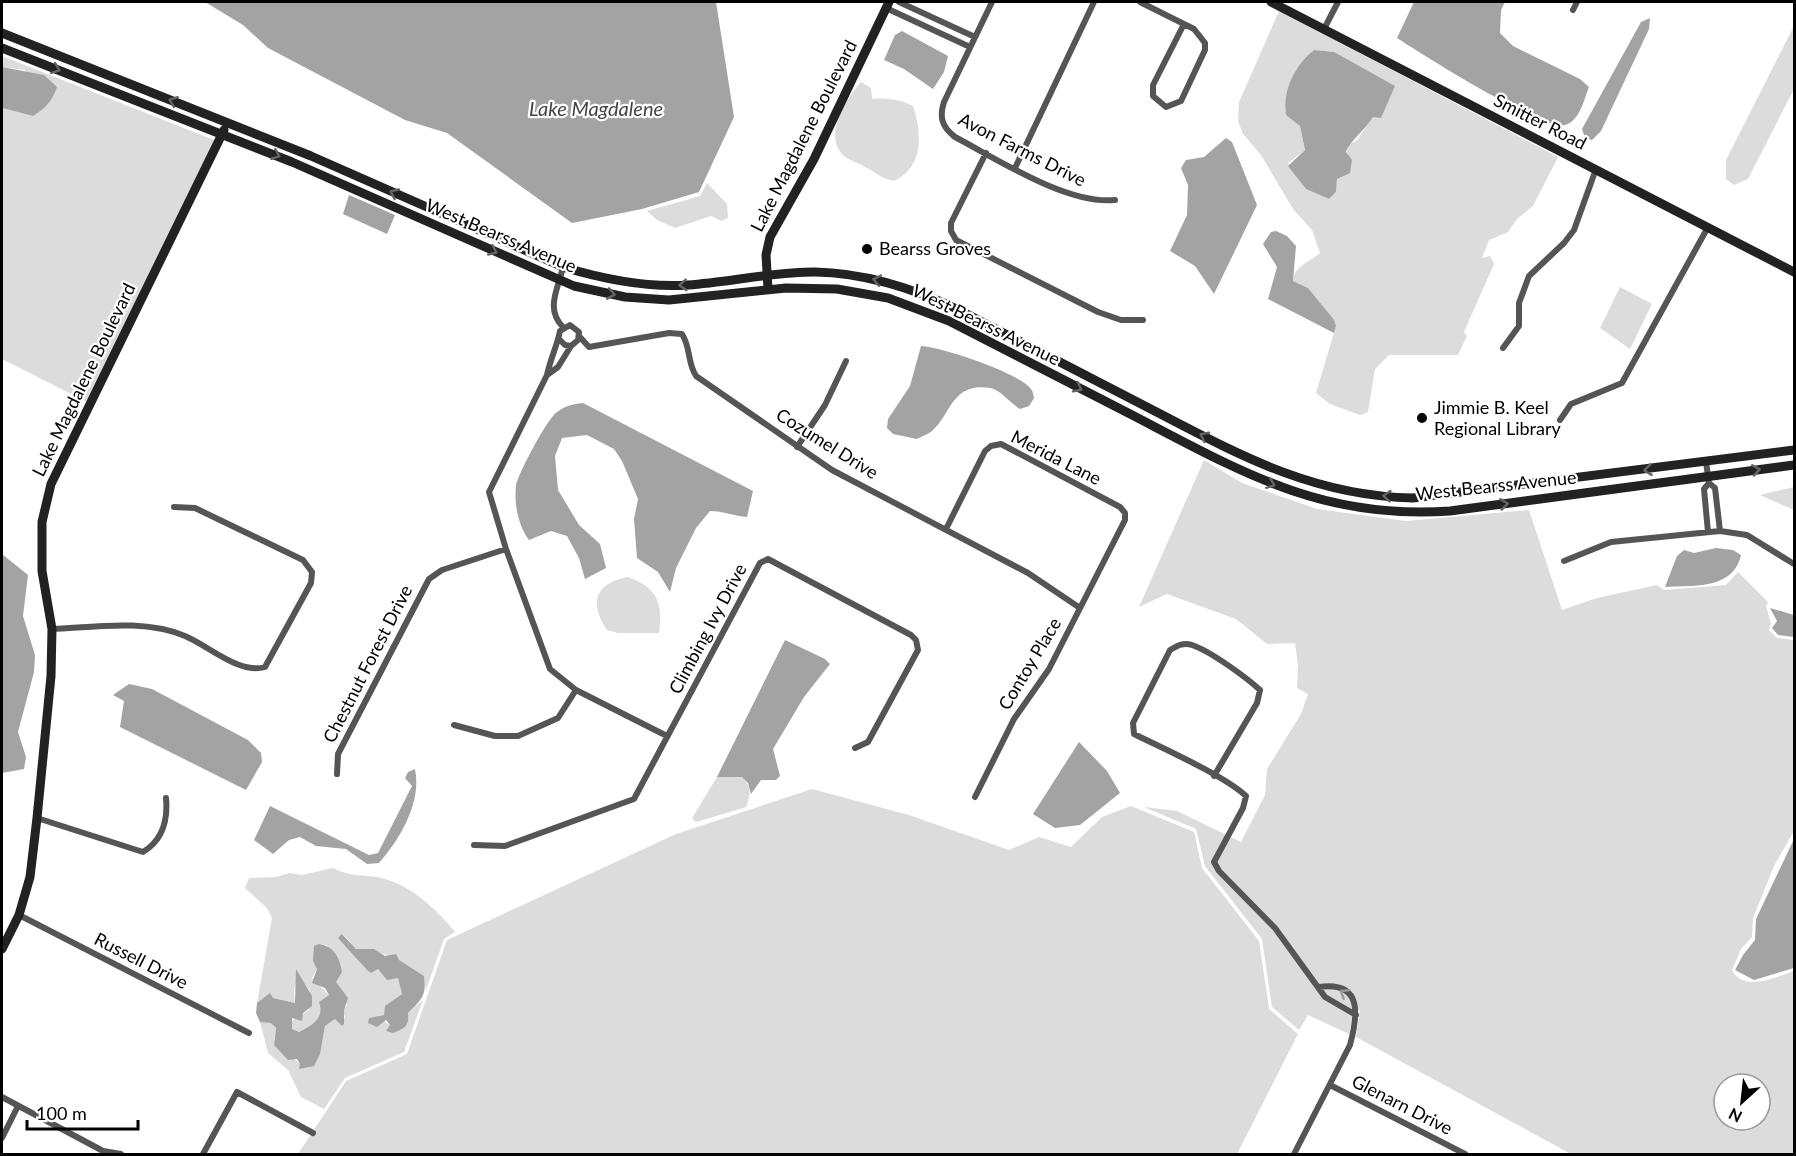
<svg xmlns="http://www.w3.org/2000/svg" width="1796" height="1156" font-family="Lato,sans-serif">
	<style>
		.green { fill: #dcdcdc; fill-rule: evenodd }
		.water { fill: #a3a3a3 }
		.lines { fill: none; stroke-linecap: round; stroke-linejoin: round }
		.street { stroke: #555; stroke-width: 6 }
		.secondary { stroke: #222; stroke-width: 9 }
		.oneway { stroke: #646464 }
		.oneway2 { stroke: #999 }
		.poi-dot { fill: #000; stroke: #fff; stroke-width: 2 }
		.labels { text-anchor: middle; stroke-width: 4.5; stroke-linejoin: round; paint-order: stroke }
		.street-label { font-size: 18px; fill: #000; stroke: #fff }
		.poi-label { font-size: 18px; fill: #000; stroke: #fff; text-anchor: start }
		.water-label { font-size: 20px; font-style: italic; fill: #444; stroke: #fff }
	</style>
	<rect width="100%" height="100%" fill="#fff"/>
	<path class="green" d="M1279 11 1558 157 1533 206 1517 219 1508 232 1489 240 1482 258 1490 256 1494 264 1464 332 1467 336 1458 355H1389L1375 369 1368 412 1360 415 1330 404 1316 393 1336 326 1308 288 1293 281C1294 266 1310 262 1320 253L1312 230 1293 209 1261 155 1243 134 1238 121 1239 102ZM1314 50 1334 52 1373 117 1357 140 1348 145 1344 174 1337 179 1336 192 1329 199 1306 189 1288 163 1305 150 1300 126 1285 111C1286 87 1295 65 1314 50Z
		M1794 26V89L1748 179 1734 185 1726 179V160Z
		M2 56 214 140 87 402 2 359V108L33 116 25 70 2 67Z
		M861 82 871 88 872 99C884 97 903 100 913 106 922 133 924 167 894 181 881 179 876 172 865 167 859 163 850 161 844 156 822 136 846 99 861 82Z
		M707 183 727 204 728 218 722 221 711 216 675 228 657 220 647 211 700 196Z
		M1620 287 1652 304 1630 349 1600 328Z
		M1204 460 1242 483 1317 509 1406 521 1529 510 1562 610 1597 598 1657 585 1664 590 1726 585 1738 572 1768 602 1766 606 1771 624 1769 630 1777 638 1794 640V831L1774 866 1753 918 1752 937 1741 949 1732 970C1744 993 1776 977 1794 971V1154H1571L1356 1037 1360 1010 1353 1011 1349 1034 1308 1015 1299 1030 1272 1007 1262 939 1205 866 1196 829 1144 807 1177 811 1241 842 1265 795 1267 769 1301 714 1308 694 1297 688 1298 665 1295 643 1267 644 1236 619 1167 594 1139 607ZM1724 1084H1760V1120H1724Z
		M1794 487V510L1760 495Z
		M628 577C658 588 663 603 659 633H618L607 630C588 602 596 583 628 577Z
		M717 777H742C752 787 751 794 746 807L696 822 692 818Z
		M812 789 909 815 1009 850 1039 837 1071 847 1102 817 1131 806 1194 832 1202 868 1259 941 1269 1009 1298 1034 1237 1154H298L346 1081 407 1054 447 940 676 834Z
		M333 868C354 879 369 873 388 880 414 888 439 912 455 932L444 939 426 990 424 976C401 961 383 950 356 949L343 934V942L367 970 378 969 387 979 398 978 402 994 386 1006 384 1015 377 1016 390 1025 393 1033C404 1029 410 1026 408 1013L423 1000 404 1052 345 1078 324 1109 301 1097 288 1070 268 1053 260 1022H271L276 1029 274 1040 300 1064 322 1042 325 1026 335 1019 345 1018 343 1010 347 1005 336 982 327 945 319 944 317 969 312 978 329 995 320 1002C325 1018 312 1025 298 1032L292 1029 290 1022 309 1010 310 991 298 975 294 990 295 1003 273 998 270 994 257 1003 272 918 267 908 245 888 249 878 276 877 290 873 302 875Z"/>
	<path class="water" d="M205 2H716L734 117 699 192 642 209 572 223 447 133 405 120 268 48 243 25Z
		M1414 2H1505L1501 10 1500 33 1513 46 1580 79 1589 87C1584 99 1580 121 1565 125 1543 131 1420 53 1397 38Z
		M1650 18 1649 29 1601 131 1592 140 1585 138 1582 129 1641 22Z
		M902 31 948 56 944 72 933 89 904 69 884 60 895 35Z
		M1314 50 1334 52 1395 86 1381 118 1373 117C1366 129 1349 142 1346 152L1352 160 1350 173 1337 179 1336 192 1329 199 1306 189 1288 166 1305 150 1300 126 1286 115C1282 91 1295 65 1314 50Z
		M2 67 44 75 57 87C52 101 46 108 33 116L2 108Z
		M1226 138 1232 142 1257 205 1214 294 1195 266 1170 251 1187 215 1188 185 1181 168 1186 160 1204 157Z
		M349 195 395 215 387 234 343 214Z
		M1276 231 1287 236 1296 246 1293 281 1308 288 1334 320 1336 326 1334 333 1268 299 1277 267 1263 244 1271 232Z
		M921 346C941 347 1018 372 1031 389 1033 391 1033 395 1034 398L1029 406 1020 409C1010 403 1001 390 990 388 952 382 951 414 933 430 929 434 922 436 917 439L893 434 887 428 888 419 910 386Z
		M583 403 753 491 747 517C734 516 724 511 710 511L696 528 676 568 670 592 658 572 637 558 634 519 638 499 622 461 614 449 587 435 562 438 555 456 558 490 579 525 600 544 606 568 585 579 579 558 567 536 551 531 529 540C518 525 514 504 516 486 518 474 547 419 557 412 565 406 572 404 583 403Z
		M1716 548 1733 550 1741 555C1733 590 1694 585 1665 587L1677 556 1684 550 1694 553Z
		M2 554 28 575 23 616 35 655 34 672 18 732 26 757 24 769 2 773Z
		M1770 608 1794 615V637L1778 635 1772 628 1777 621Z
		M785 640 825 659 830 664 804 697 773 749 780 776 776 780H761L751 794 748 783 742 777H717Z
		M129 684 152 689 248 740 261 753 262 762 246 790 120 727 124 701 113 695Z
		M1079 742 1107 771 1120 793 1080 825 1055 828 1033 814Z
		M415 769C422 802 400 839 379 863L367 864 346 849 316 846 300 837 289 840 273 854 254 840 270 806 369 855 378 853 412 786 405 778 408 772Z
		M1794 839V968L1754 980 1735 970 1743 955 1755 940 1756 919Z
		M342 934 356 949H374L385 956 396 954 399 960 424 976C427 996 421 1000 408 1013 410 1026 404 1029 393 1033L386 1031 390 1025 386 1020 377 1027 368 1023 369 1018 384 1015 385 1006 402 994 398 978 387 980 378 969 371 973 367 970 338 938Z
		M319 944C334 946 340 958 342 972L336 982 348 998 344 1010V1024L342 1026 335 1019 325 1026 320 1054 314 1066 299 1069 300 1064 297 1059 288 1060 274 1045 276 1028 271 1023 260 1022 256 1013 257 1003 270 993 273 998 295 1003 296 969 312 996V1006L303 1013 302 1021 292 1018V1029L299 1032C312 1025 325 1018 319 1002L329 995 325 988 312 983 317 969 313 961 314 946Z"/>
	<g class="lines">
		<path class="street" d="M899 2 975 37
			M992 2 944 102C939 117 942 127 955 137 997 159 1067 205 1115 200
			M1140 2 1194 29 1205 43V50L1181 101 1166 107 1153 96V85L1184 24
			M886 8 970 47
			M1573 10 1577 2
			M1324 29 1338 2
			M986 153 951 223V231L956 240 1098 312 1121 320H1143
			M1015 168 1094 2
			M563 267C558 289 545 309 563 327
			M579 336 589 347 669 333 682 334C691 348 687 362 696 376L832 470 1028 573 1080 608
			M560 340 565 345 571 346 578 340 579 332 570 325 560 331C557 346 550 360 547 375L558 367 571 346
			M1503 348 1519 326V303L1529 276 1564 243 1574 230 1596 169
			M547 375 489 492 506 549 550 669 576 690 667 736
			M1560 420 1571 404 1622 383 1708 227
			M797 447 825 405 846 361
			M1706 462 1709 483 1715 488 1720 531
			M946 529 985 451 991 446 1001 444 1120 507 1125 513V520L1049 669 1014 719 975 797
			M1708 532 1704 489 1709 483
			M1564 561 1611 542 1720 531 1747 535 1794 564
			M52 629C96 627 144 619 185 636 209 646 240 675 265 667L311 583 312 572 303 560 195 508 174 507
			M454 725 495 736H518L558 718 576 690
			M337 774 338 754 429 579 442 570 506 549
			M1214 776 1257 703 1260 690C1246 677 1210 651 1192 645 1183 642 1177 646 1170 650L1133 723 1134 734C1164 749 1223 775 1246 796L1243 808 1214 862 1219 871 1275 928 1325 997 1356 1015
			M37 818 143 852C163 840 168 820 166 798
			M474 845 505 846 634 799 760 563 768 559 911 635 916 640 918 650 868 742 855 748
			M19 915 249 1033
			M1330 1085 1465 1154
			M2 1097 103 1151 121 1154
			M2 1138 18 1106
			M203 1154 237 1092 313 1133
			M1294 1154 1350 1045C1358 1015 1363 981 1319 987"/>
		<path class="secondary" d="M1271 2 1794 272
			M2 33 311 156 563 267C603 279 645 288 688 285 730 282 772 272 815 272 866 273 913 288 959 310 1021 342 1083 374 1145 406 1234 452 1310 496 1413 498L1794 450
			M2 48 292 162 574 286 625 297 669 300 786 288 837 289 888 298 949 321C1011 353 1073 385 1136 417 1243 473 1324 520 1450 511L1794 465
			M768 289 766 255 770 237 814 159 889 2
			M2 949 19 915 30 877 37 818 51 676 52 629 42 571V522L51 484 224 130"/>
	</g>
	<defs><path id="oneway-chevron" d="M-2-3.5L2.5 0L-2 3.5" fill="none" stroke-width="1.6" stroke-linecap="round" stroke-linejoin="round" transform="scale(1.5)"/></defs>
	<g class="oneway">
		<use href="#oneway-chevron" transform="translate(56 69) rotate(21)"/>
		<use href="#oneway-chevron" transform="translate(173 101) rotate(-159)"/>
		<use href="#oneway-chevron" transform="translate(276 155) rotate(22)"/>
		<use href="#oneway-chevron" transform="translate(394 193) rotate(-156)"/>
		<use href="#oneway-chevron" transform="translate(493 251) rotate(24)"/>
		<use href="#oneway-chevron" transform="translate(877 280) rotate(-168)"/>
		<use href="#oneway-chevron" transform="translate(683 285) rotate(177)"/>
		<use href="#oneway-chevron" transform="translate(611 294) rotate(10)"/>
		<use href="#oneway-chevron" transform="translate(1078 388) rotate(27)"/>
		<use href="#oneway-chevron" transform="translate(1204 436) rotate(-153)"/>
		<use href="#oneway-chevron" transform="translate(1648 470) rotate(173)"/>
		<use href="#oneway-chevron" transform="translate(1756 470) rotate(-9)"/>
		<use href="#oneway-chevron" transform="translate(1271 484) rotate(21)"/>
		<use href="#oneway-chevron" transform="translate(1387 496) rotate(-175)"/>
		<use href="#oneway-chevron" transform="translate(1504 504) rotate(-7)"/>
	</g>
	<use class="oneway2" href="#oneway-chevron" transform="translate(1344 993) rotate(-148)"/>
	<g class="poi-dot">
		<circle cx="867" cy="249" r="6"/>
		<circle cx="1422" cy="418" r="6"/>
	</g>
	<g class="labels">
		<g class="street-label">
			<text transform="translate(1540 122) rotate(27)" y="6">Smitter Road</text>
			<text transform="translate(804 136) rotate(-63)" y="6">Lake Magdalene Boulevard</text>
			<text transform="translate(1022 150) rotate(27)" y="6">Avon Farms Drive</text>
			<text transform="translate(501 236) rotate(23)" y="6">West Bearss Avenue</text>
			<text transform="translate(986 325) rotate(26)" y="6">West Bearss Avenue</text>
			<text transform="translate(84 380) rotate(-64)" y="6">Lake Magdalene Boulevard</text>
			<text transform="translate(827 444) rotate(32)" y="6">Cozumel Drive</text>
			<text transform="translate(1056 458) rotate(27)" y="6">Merida Lane</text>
			<text transform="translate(1496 486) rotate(-6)" y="6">West Bearss Avenue</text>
			<text transform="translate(708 629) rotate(-62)" y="6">Climbing Ivy Drive</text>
			<text transform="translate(368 664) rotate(-63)" y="6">Chestnut Forest Drive</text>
			<text transform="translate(1030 664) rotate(-59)" y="6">Contoy Place</text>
			<text transform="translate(141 961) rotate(27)" y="6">Russell Drive</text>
			<text transform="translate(1402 1105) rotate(27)" y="6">Glenarn Drive</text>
		</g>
		<g class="poi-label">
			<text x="879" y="255">Bearss Groves</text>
			<text x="1434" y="414">Jimmie B. Keel<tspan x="1434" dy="21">Regional Library</tspan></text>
		</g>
		<g class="water-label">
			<text x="596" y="116">Lake Magdalene</text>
		</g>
	</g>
	<rect width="1796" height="1156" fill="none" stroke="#000000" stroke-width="6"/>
	<g transform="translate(1742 1102) rotate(207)"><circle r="28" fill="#ffffff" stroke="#999999" stroke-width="1.5"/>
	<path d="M0-4.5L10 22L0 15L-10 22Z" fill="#000000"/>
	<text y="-9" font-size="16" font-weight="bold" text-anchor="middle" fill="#000000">N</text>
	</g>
	<path d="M27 1120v9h111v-9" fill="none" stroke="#000000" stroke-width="3"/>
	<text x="36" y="1120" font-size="18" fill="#000000" stroke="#ffffff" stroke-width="4.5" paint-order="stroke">100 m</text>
</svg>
